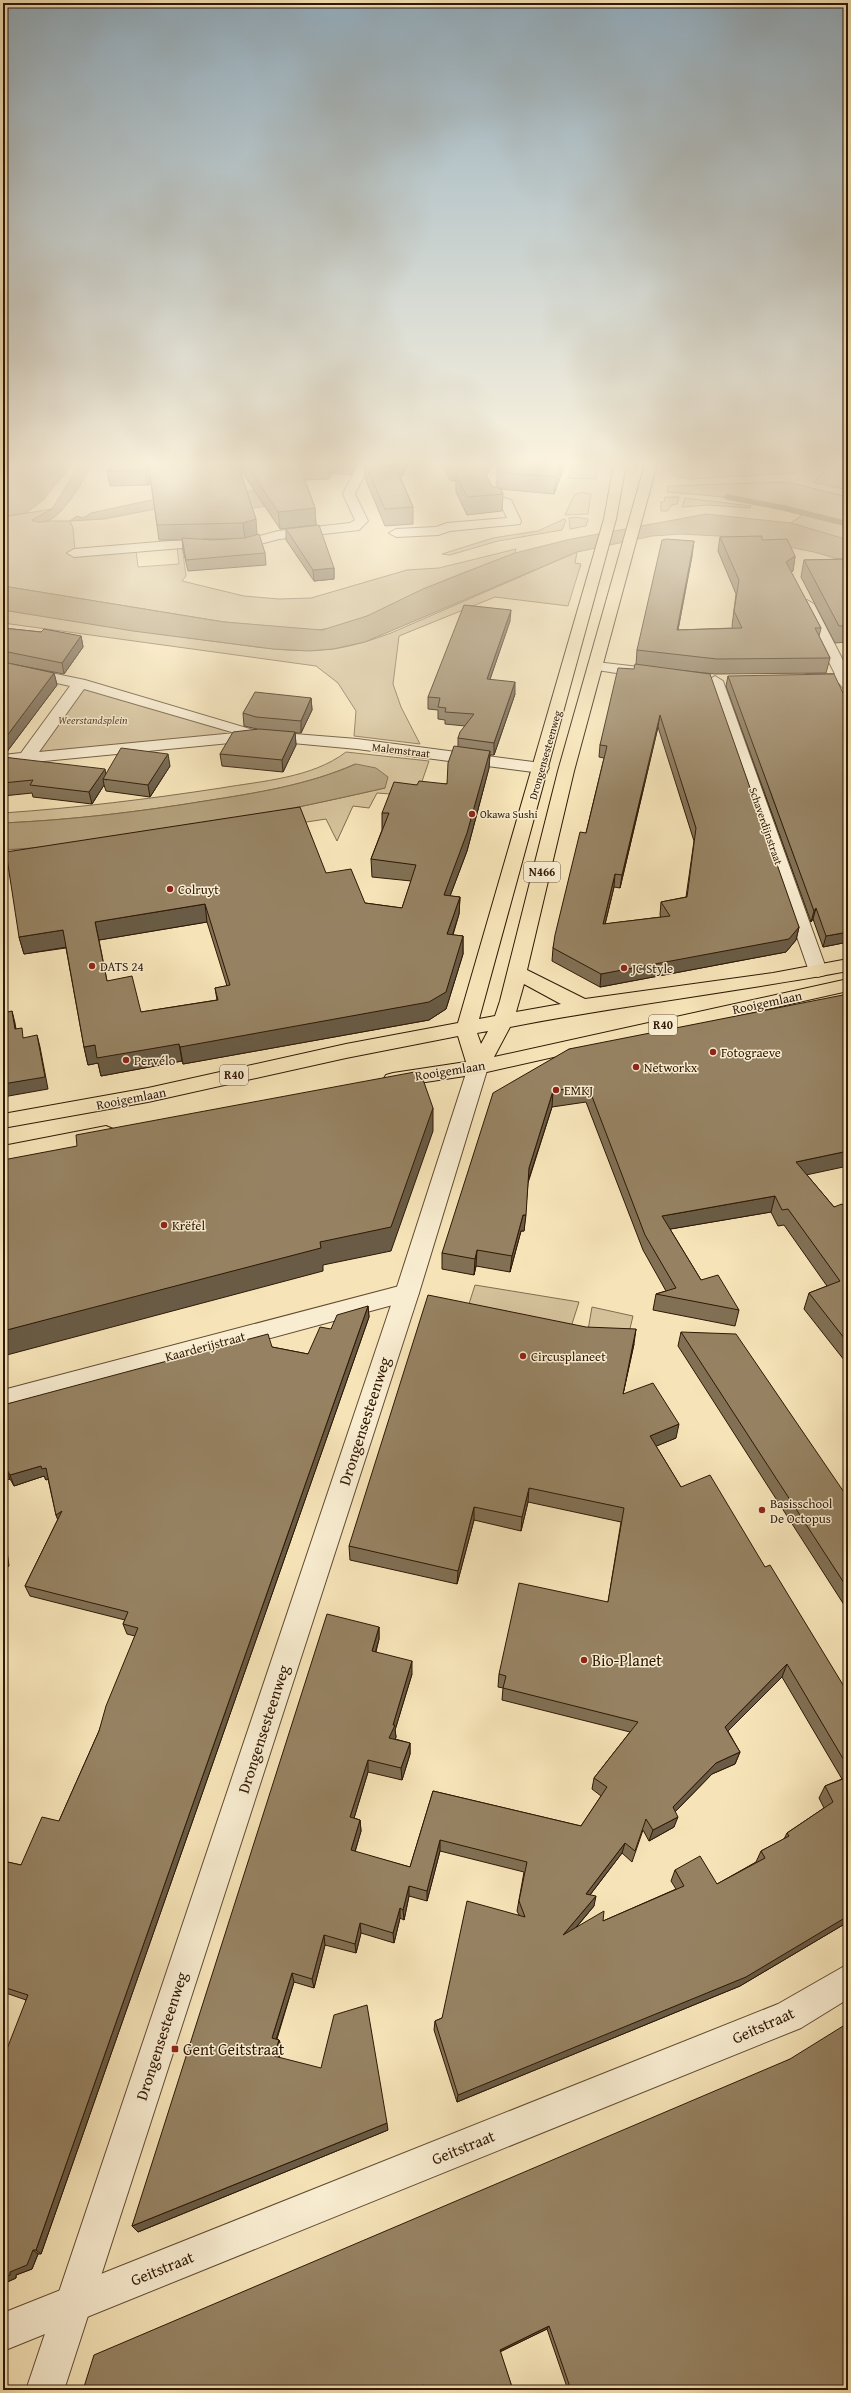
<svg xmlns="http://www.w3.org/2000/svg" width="851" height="2393" font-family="'Gentium Book Plus',serif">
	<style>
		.green { fill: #d4c19a; stroke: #826c50 }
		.water { fill: #b29f7b; stroke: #7e694c }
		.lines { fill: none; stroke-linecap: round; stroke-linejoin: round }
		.stream { stroke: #7e694c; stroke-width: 5.5 }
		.minor-casing { stroke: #614b32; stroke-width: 2 }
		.tertiary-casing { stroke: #614b32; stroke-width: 2 }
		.primary-casing { stroke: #2f1805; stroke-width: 2 }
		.minor { fill: #f9edd1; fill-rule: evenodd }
		.tertiary { fill: #f9edd1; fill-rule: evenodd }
		.primary { fill: #f6e4b8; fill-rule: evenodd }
		.wall { fill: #817054; stroke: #2f1805; fill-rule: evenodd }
		.shaded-wall { fill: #695b45; stroke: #2f1805 }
		.building { fill: #968262; stroke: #2f1805; fill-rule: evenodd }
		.poi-dot { fill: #8f2418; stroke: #f9edd1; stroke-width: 1.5 }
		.labels { text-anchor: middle; stroke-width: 3; stroke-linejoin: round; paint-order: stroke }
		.far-park-label { font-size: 11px; font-style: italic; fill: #614b32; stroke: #f9edd1 }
		.far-street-label { font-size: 11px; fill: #2f1805; stroke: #f9edd1 }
		.far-poi-label { font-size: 11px; fill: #2f1805; stroke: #f9edd1; text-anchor: start }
		.shield { fill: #f9edd1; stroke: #6c5842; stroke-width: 1 }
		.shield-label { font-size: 12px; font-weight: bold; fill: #2f1805 }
		.poi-label { font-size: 13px; fill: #2f1805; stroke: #f9edd1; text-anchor: start }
		.street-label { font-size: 13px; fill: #2f1805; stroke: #f9edd1 }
		.near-street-label { font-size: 16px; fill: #2f1805; stroke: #f9edd1 }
		.near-poi-label { font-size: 16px; fill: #2f1805; stroke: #f9edd1; text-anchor: start }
	</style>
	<rect width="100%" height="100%" fill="#f6e4b8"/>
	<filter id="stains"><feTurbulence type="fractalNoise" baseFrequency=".005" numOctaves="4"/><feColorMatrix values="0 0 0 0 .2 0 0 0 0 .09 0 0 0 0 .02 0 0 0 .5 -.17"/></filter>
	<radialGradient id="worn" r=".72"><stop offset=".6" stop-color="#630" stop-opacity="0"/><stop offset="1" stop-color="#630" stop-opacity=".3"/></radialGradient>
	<path class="green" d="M573 464H598L596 479 568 478Z
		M674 464H804L805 469 795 473 690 479 674 476 671 472Z
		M834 464 848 467V490L813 482Z
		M787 482 848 497V540L791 523 802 515C759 498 712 496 667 492L668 486Z
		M582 492 591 494 588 514 565 515 574 495Z
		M665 497H679L677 504 672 505 667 511H661V502H664Z
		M685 498 751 506 750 508 708 505 682 507Z
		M52 509 32 521H70L73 528 75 550H136L138 567 179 564 177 547 182 546 186 576 182 581 244 596 279 599 311 598 407 570 439 568 516 549 515 553C484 565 454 576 424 589 389 604 353 629 313 630L224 622 3 586V517Z
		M576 517 588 519 586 526 570 529 569 518Z
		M564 519 566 520 562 530 498 541 450 555 442 554 493 538 538 531Z
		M577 552 575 563 581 564 568 606 495 597 399 636 393 684 401 707 420 744 354 736 356 711 338 683 316 666 3 623V610C73 621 142 632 212 641 252 646 293 654 333 649 353 646 372 640 391 633Z
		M80 683 260 735 27 757Z
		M346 752 429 761 417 796 377 793 369 808 353 806 337 841 326 819 3 869V850C134 842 257 817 385 788L355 764C308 785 256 793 205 801 138 812 71 820 3 823V813C76 808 149 799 221 788 262 781 312 778 346 752Z
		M475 1285 579 1302 571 1327 468 1307Z
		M592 1307 633 1316 628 1337 588 1330Z"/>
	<path class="water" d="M3 464H72L44 499 26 513 3 517Z
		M80 464H94C82 478 58 534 32 520L52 509Z
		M306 486 295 503 244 509 161 508 104 519 70 521 77 516 83 518 91 513 156 499Z
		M706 514 791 523 848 540V562L814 552 738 537 681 534 652 536 577 552 365 642 333 649 309 651 273 649 133 631 3 610V586L224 622 322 630 367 616 423 589 515 553 571 539Z
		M356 764 376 768 388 777 385 788C257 817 134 842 3 850V823C71 820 138 812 205 801 256 793 308 785 356 764Z"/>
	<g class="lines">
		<path class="stream" d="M727 497 784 508 848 524"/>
		<defs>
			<path id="minor" d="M358 464H370L355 494 368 521 359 530 279 539 246 548 214 550 182 548 74 557 67 553 74 549 182 540 214 542 245 540 278 531 350 523 355 520 343 494Z
				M493 464H507L500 471 495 484 502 497 511 500 521 521 520 524 450 531 438 535 396 537 389 533 396 529 436 527 447 523 507 518 501 505 493 502 483 484Z
				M807 600 814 604 848 670V690L843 688 839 683 806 684 798 679 806 674H835L800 604Z
				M596 662 648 668 656 673 648 678 591 669 589 666Z
				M3 663 85 680 257 731 357 739 541 763 547 765 549 768 547 771 541 773 357 749 260 740 3 765V755L21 753 70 686 3 671ZM84 689 235 733 39 752Z
				M715 676 723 681 827 971 825 975 818 977 811 975 809 971 707 681Z
				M407 1284 415 1287 419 1293 415 1299 3 1410V1390Z
				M848 1964V1999L801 2028 3 2351V2313L778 2004Z"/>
			<path id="tertiary" d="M478 1060 485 1062 488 1067 419 1293 64 2390H26L395 1293 468 1067 471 1062Z"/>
			<path id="primary" d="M614 464H626L616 519 479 1019 495 1016 500 1001 558 771 645 464H657L574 771 527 970 585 999 773 973 848 959V971C736 992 622 1005 510 1027L494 1057 848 979V991L478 1074 393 1087 386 1085 383 1080 386 1075 393 1073 466 1062 458 1036 346 1058 148 1102 3 1128V1114L148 1088 346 1044 458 1023 604 519ZM524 984 559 1003 561 1004 516 1012ZM488 1031 481 1044 477 1033Z
				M106 1126 113 1129 117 1134 113 1139 3 1162V1146Z"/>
		</defs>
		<use href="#minor" class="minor-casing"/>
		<use href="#tertiary" class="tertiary-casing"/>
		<use href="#primary" class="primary-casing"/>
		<use href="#minor" class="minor"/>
		<use href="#tertiary" class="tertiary"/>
		<use href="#primary" class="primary"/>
	</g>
	<path class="wall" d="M239 464H357L351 475 332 473 329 479 305 480 315 508 316 525 280 529 240 469 257 535 265 553 266 565 188 571 183 550 182 540H159L151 483 148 485 110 486 107 471 240 468ZM203 539H233L213 540Z
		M364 464H408L402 476H400L413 507V524L385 526 365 478Z
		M441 464H492L486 475 492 486 499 489 497 484V467L565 464 554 494 499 489 503 494 502 511 467 515 456 492V481L450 480Z
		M286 529 334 568V579L314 581 286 540Z
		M720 537 762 540 795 556 793 571 791 572 821 628 819 636 830 658 826 673 715 674 677 670 799 927 796 940 786 952 600 987 552 961 553 948 586 833 604 758 599 757 600 745 636 665 637 650 692 556 678 630 733 628 732 626 736 594 718 551ZM658 727 694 841 686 897 661 902 660 915 661 917 605 924 614 887 620 888Z
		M848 559V642L835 643 801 577 804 560Z
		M510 621 490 679 515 694 494 755H490L489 768 467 851 450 896 460 897 459 914 453 935 463 936V954L446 1009 429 1020 183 1064 182 1061 101 1076 98 1063 88 1065 84 1047 66 948 24 954 19 937 326 873 365 903 402 908 411 881 372 877 371 859 382 830V813L417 785 447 784 458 747V738L465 726 445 724V720L438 719V710L428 709V697ZM207 922 227 986 215 988 217 1000 141 1012 107 981 99 940Z
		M3 628 41 632 81 636 83 647 64 674 12 664 54 673 57 685 6 753 3 754Z
		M728 676 848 942 823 947 813 919 811 922 726 686Z
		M311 698 312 710 301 733H295L296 745 283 772 222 766 220 754 257 729 244 726 243 713Z
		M3 757 106 774 170 766 150 797 106 791 104 785 92 804 33 797 32 793 3 796Z
		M569 1049 807 1175 834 1207 848 1211V1365L804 1309 809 1293 827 1286 784 1225 778 1226 771 1212 670 1229 701 1280 739 1310 735 1326 653 1310 656 1294 666 1291 643 1250 586 1102 552 1107 528 1183 524 1231H521L510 1272 476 1266 474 1275 442 1269V1253Z
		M368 1306 369 1317 41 2254H38L32 2269 16 2275V2278L3 2284 26 2000 3 1992V1861L21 1865 59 1821 99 1731 135 1636 127 1634 123 1624 125 1620 30 1596 25 1586 58 1519 56 1515 48 1479 46 1480 44 1476 14 1486 10 1479 3 1481V1405L272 1347 308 1354 331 1329Z
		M681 1332 848 1498V1611L678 1346Z
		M634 1344 623 1394 676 1438 656 1446 681 1487 765 1567 848 1693V1922L740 1986 457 2102 434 2030 435 2021 442 2018 519 1915 517 1911 524 1872 440 1851 427 1901 409 1896 404 1920 400 1918 394 1943 361 1933 356 1953 325 1945 314 1988 294 1982 277 2039 279 2040 282 2048 279 2058 388 2130 138 2232 132 2226 379 1627V1639L376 1652 412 1674 395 1730 396 1737 395 1739 410 1743V1754L402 1780 368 1772 354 1818 360 1820 361 1831 355 1852 410 1867 433 1791 581 1826 601 1796 592 1789 594 1778 630 1732 502 1700 503 1688 498 1687 499 1674 608 1602 621 1522 528 1502 521 1531 474 1520 457 1584 350 1560 349 1546ZM782 1677 842 1779 825 1786 819 1798 824 1808 787 1833 784 1839 761 1851 756 1862 717 1884 675 1870 671 1881 676 1889 603 1921 575 1929 594 1906 590 1895 622 1853 632 1862 643 1830 649 1841 674 1827 675 1812 712 1774 735 1764 740 1752 728 1731Z
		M790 2059 848 2390H568L547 2329 500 2352 513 2390H425L424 2387 417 2390Z"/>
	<path class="shaded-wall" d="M328 464H332V473L329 479Z
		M350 464H357L351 475Z
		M402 464H408L402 476Z
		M484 464H492L482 485V468Z
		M560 464H565L554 494 556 477Z
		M149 467 151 483 148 485 146 470Z
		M315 508 316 525 280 529 278 512Z
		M256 519 257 535 245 539 243 523Z
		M694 541 692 556 675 645 677 630Z
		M795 556 793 571 784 577 786 562Z
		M334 568V579L314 581 313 570Z
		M511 610 510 621 486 691 487 679Z
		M81 636 83 647 64 674 62 663Z
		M54 673 57 685 6 753 3 754V741Z
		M515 682V694L494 755V743Z
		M311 698 312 710 301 733V721Z
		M660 715 658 727 620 888 622 875Z
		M295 732 296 745 283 772 282 760Z
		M490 751 489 768 467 851 444 912V895Z
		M168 754 170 766 150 797 148 785Z
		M105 769 107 780 103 779 104 785 92 804 89 792Z
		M615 874 614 887 602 937 603 924Z
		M460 897 459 914 447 952V934Z
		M205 904 207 922 99 940 95 922Z
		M816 908 813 919 811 922 814 911Z
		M799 927 796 940 786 952 600 987 601 974Z
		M63 930 67 947 24 954 19 937Z
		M848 932V942L823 947 826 936Z
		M463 936V954L446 1009 429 1020 183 1064 180 1047Z
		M12 1011 15 1023 18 1041 15 1029Z
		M37 1035 40 1047 48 1089 3 1097V1084Z
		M179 1044 182 1061 101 1076 98 1063 88 1065 84 1047 95 1045Z
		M553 1091 552 1107 527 1184 529 1168Z
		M433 1108V1131L391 1251 323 1265V1271L3 1356V1331L320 1242Z
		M848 1151V1166L792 1178 796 1162Z
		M775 1196 771 1212 659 1231 662 1216Z
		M523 1215H526L524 1231H521L510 1272 512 1256Z
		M477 1250 476 1266 474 1275 475 1259Z
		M368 1306 369 1317 41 2254 36 2250Z
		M636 1329 634 1344 620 1408 623 1394Z
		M679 1424 676 1438 647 1450 650 1436Z
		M41 1466 46 1468 50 1478 46 1480 44 1476 14 1486 10 1475Z
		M6 1468 10 1479 3 1481V1469Z
		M529 1488 528 1502 521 1531 522 1517Z
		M474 1507V1520L457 1584 458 1571Z
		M62 1511 60 1526 56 1515Z
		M3 1531 5 1536 9 1566 3 1571Z
		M379 1627V1639L372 1664V1651Z
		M412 1661V1674L395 1730 396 1737 390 1750 389 1738Z
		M787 1664 782 1677 721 1738 725 1727Z
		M410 1743V1754L402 1780 401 1768Z
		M740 1752 735 1764 712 1774 669 1818 673 1807 716 1763Z
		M368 1760V1772L351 1828 350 1817Z
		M678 1817 674 1827 649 1841 653 1830Z
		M360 1820 361 1831 352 1861 351 1850Z
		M440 1840V1851L427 1901V1891Z
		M625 1843 622 1853 583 1904 586 1894Z
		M409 1886V1896L404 1920 403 1910Z
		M596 1896 594 1906 561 1945 563 1935Z
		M400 1908V1918L394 1943 393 1933Z
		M848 1916V1922L740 1986 457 2102 458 2095Z
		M360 1923 361 1933 356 1953 355 1944Z
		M324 1935 325 1945 314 1988 312 1979Z
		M292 1973 294 1982 274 2046 272 2038Z
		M279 2040 282 2048 277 2064 274 2056Z
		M387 2123 388 2130 138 2232 132 2226Z
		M33 2250 38 2254 32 2269 16 2275V2278L3 2284V2278Z
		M549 2326 547 2329 499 2352 500 2350Z
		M424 2385V2387L417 2390H412Z"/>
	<path class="building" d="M113 464H238L256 519 243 523 157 525 149 467 146 470 107 471Z
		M246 464H299L315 508 278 512Z
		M365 464H394L413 507 385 509Z
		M456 464H484L482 468 492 486 501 489 503 494 467 497 456 475Z
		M498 464H560L556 477 500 472 497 467Z
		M319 525 334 568 313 570 286 529Z
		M259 534 265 553 186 560 182 538 213 540 245 538Z
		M762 536V540L787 539 795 556 786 562 821 628H815L830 658 717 659 637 650 662 540 666 539 694 541 677 630 742 628 734 611 739 580 720 537Z
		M848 559V626H839L804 560Z
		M464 605 511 610 487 679 515 682 494 743 458 738 460 732 474 714 445 712 446 708 438 707 440 698 428 697Z
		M3 628 41 632 44 629 81 636 62 663 3 651Z
		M3 662 54 673 3 741Z
		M635 664 710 674 799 927 789 939 601 974 553 948 555 935 580 832 586 833 607 746 600 745 618 668 634 669ZM660 715 696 828 687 897 661 902 670 916 603 924 615 874 622 875Z
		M834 674 843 693H848V932L826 936 816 908 814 911 728 676Z
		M255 692 311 698 301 721 256 717 243 713Z
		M259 729 295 732 282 760 220 754 233 732Z
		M454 746 490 751 467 833 444 895 460 897 447 934 463 936 446 992 429 1002 180 1047 179 1044 97 1058 95 1045 84 1047 63 930 19 937 6 852 300 807 326 873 351 869 365 903 402 908 416 865 371 859 389 813H382L394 782 417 785 419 781 447 784 448 763ZM205 904 230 985 215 988 218 1000 141 1012 132 976 107 981 95 922Z
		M121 748 168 754 148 785 103 779Z
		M3 757 105 769 89 792 30 785 33 780 3 783Z
		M848 994V1151L796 1162 834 1207 842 1204 848 1211V1343L809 1293 840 1281 788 1209 782 1210 775 1196 662 1216 701 1280 718 1275 739 1310 656 1294 676 1288 645 1235 588 1086 553 1091 529 1168 526 1215H523L512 1256 477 1250 475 1259 442 1253 493 1093 569 1049Z
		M12 1011 15 1029 22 1028 23 1038 37 1035 45 1077 3 1084V1013Z
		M420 1071 433 1108 391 1227 320 1242 321 1248 3 1331V1160L77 1146 76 1135Z
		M428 1295 586 1327 636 1329 623 1394 653 1383 679 1424 650 1436 681 1487 710 1475 765 1567 770 1565 848 1693V1767L787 1664 725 1727 740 1752 716 1763 673 1807 678 1817 653 1830 646 1819 635 1851 625 1843 586 1894 596 1896 563 1935 604 1911 603 1921 684 1886 675 1870 700 1856 717 1884 765 1858 761 1851 789 1836 787 1833 833 1802 825 1786 848 1777V1916L746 1977 458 2095 435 2021 442 2018 467 1901 525 1917 519 1901 527 1862 440 1840 427 1891 409 1886 403 1910 400 1908 393 1933 360 1923 355 1944 324 1935 312 1979 292 1973 272 2038 279 2040 274 2056 321 2068 334 2015 367 2005 387 2123 132 2226 327 1614 379 1627 372 1651 412 1661 393 1725H395L389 1738 410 1743 401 1768 368 1760 350 1817 360 1820 351 1850 410 1867 433 1791 581 1826 607 1787 594 1778 638 1722 503 1688 506 1676 499 1674 519 1583 608 1602 624 1508 529 1488 522 1517 474 1507 458 1571 349 1546Z
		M368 1306 36 2250H33L27 2265 10 2272V2275L3 2278V2059L28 1995 3 1987V1861L21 1865 42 1817 59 1821 99 1731 106 1706 138 1628 123 1624 128 1612 25 1586 62 1511 56 1515 46 1468 42 1469 41 1466 10 1475 6 1468 3 1469V1405L268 1334 272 1347 308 1354 320 1327 331 1329 337 1315Z
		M681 1332 736 1334 848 1498V1589Z
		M3 1544 5 1556 3 1557Z
		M848 2023V2390H571L549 2326 500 2350 513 2390H425L424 2385 412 2390H83L94 2355 790 2059Z"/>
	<linearGradient id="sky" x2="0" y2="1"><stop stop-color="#92acbc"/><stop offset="0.58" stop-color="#fbf3df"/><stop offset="1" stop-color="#fbf3df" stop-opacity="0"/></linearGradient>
	<rect width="851" height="799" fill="url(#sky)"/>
	<g class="poi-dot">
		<circle cx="472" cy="814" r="4"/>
		<circle cx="170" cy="889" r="4"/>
		<circle cx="92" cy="966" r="4"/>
		<circle cx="624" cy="968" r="4"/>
		<circle cx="713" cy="1052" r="4"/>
		<circle cx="126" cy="1060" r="4"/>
		<circle cx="636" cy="1067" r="4"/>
		<circle cx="556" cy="1090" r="4"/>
		<circle cx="164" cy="1225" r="4"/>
		<circle cx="523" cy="1356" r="4"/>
		<circle cx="762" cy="1510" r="4"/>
		<circle cx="584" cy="1660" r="4"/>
		<rect x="171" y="2045" width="8" height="8" rx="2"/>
	</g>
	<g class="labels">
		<g class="far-park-label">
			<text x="93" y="724">Weerstandsplein</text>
		</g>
		<g class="far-street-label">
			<text transform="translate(401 750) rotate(7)" y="4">Malemstraat</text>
			<text transform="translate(545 755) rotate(-74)" y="4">Drongensesteenweg</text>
			<text transform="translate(766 826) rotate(71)" y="4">Schaverdijnstraat</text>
		</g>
		<g class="far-poi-label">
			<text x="480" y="818">Okawa Sushi</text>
		</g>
		<g class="shield">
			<rect x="524" y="862" width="36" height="20" rx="3"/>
			<rect x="649" y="1015" width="28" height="20" rx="3"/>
			<rect x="220" y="1065" width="28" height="20" rx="3"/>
		</g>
		<g class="shield-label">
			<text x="542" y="876">N466</text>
			<text x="663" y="1029">R40</text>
			<text x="234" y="1079">R40</text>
		</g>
		<g class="poi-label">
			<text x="178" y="894">Colruyt</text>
			<text x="100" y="971">DATS 24</text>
			<text x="632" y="973">JC Style</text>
			<text x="721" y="1057">Fotograeve</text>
			<text x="134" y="1065">Pervélo</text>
			<text x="644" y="1072">Networkx</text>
			<text x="564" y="1095">EMKJ</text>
			<text x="172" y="1230">Krëfel</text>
			<text x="531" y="1361">Circusplaneet</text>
			<text x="770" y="1508">Basisschool<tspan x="770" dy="15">De Octopus</tspan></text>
		</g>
		<g class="street-label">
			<text transform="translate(767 1002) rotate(-12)" y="5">Rooigemlaan</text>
			<text transform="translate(450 1070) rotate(-9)" y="5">Rooigemlaan</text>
			<text transform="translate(131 1098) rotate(-11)" y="5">Rooigemlaan</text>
			<text transform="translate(205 1346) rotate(-15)" y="5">Kaarderijstraat</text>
		</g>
		<g class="near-street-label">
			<text transform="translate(364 1421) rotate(-72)" y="6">Drongensesteenweg</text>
			<text transform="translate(263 1729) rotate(-72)" y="6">Drongensesteenweg</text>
			<text transform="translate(763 2025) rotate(-24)" y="6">Geitstraat</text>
			<text transform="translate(161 2036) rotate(-72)" y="6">Drongensesteenweg</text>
			<text transform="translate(463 2147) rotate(-22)" y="6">Geitstraat</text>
			<text transform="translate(162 2268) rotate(-22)" y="6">Geitstraat</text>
		</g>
		<g class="near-poi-label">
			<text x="592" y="1666">Bio-Planet</text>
			<text x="183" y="2055">Gent Geitstraat</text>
		</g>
	</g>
	<rect width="851" height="2393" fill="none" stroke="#f6e4b8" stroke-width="16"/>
	<rect x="4" y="4" width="843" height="2385" fill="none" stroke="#2f1805" stroke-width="2"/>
	<rect x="8" y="8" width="835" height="2377" fill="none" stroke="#2f1805"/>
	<rect width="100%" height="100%" filter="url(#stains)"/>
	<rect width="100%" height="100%" fill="url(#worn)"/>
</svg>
